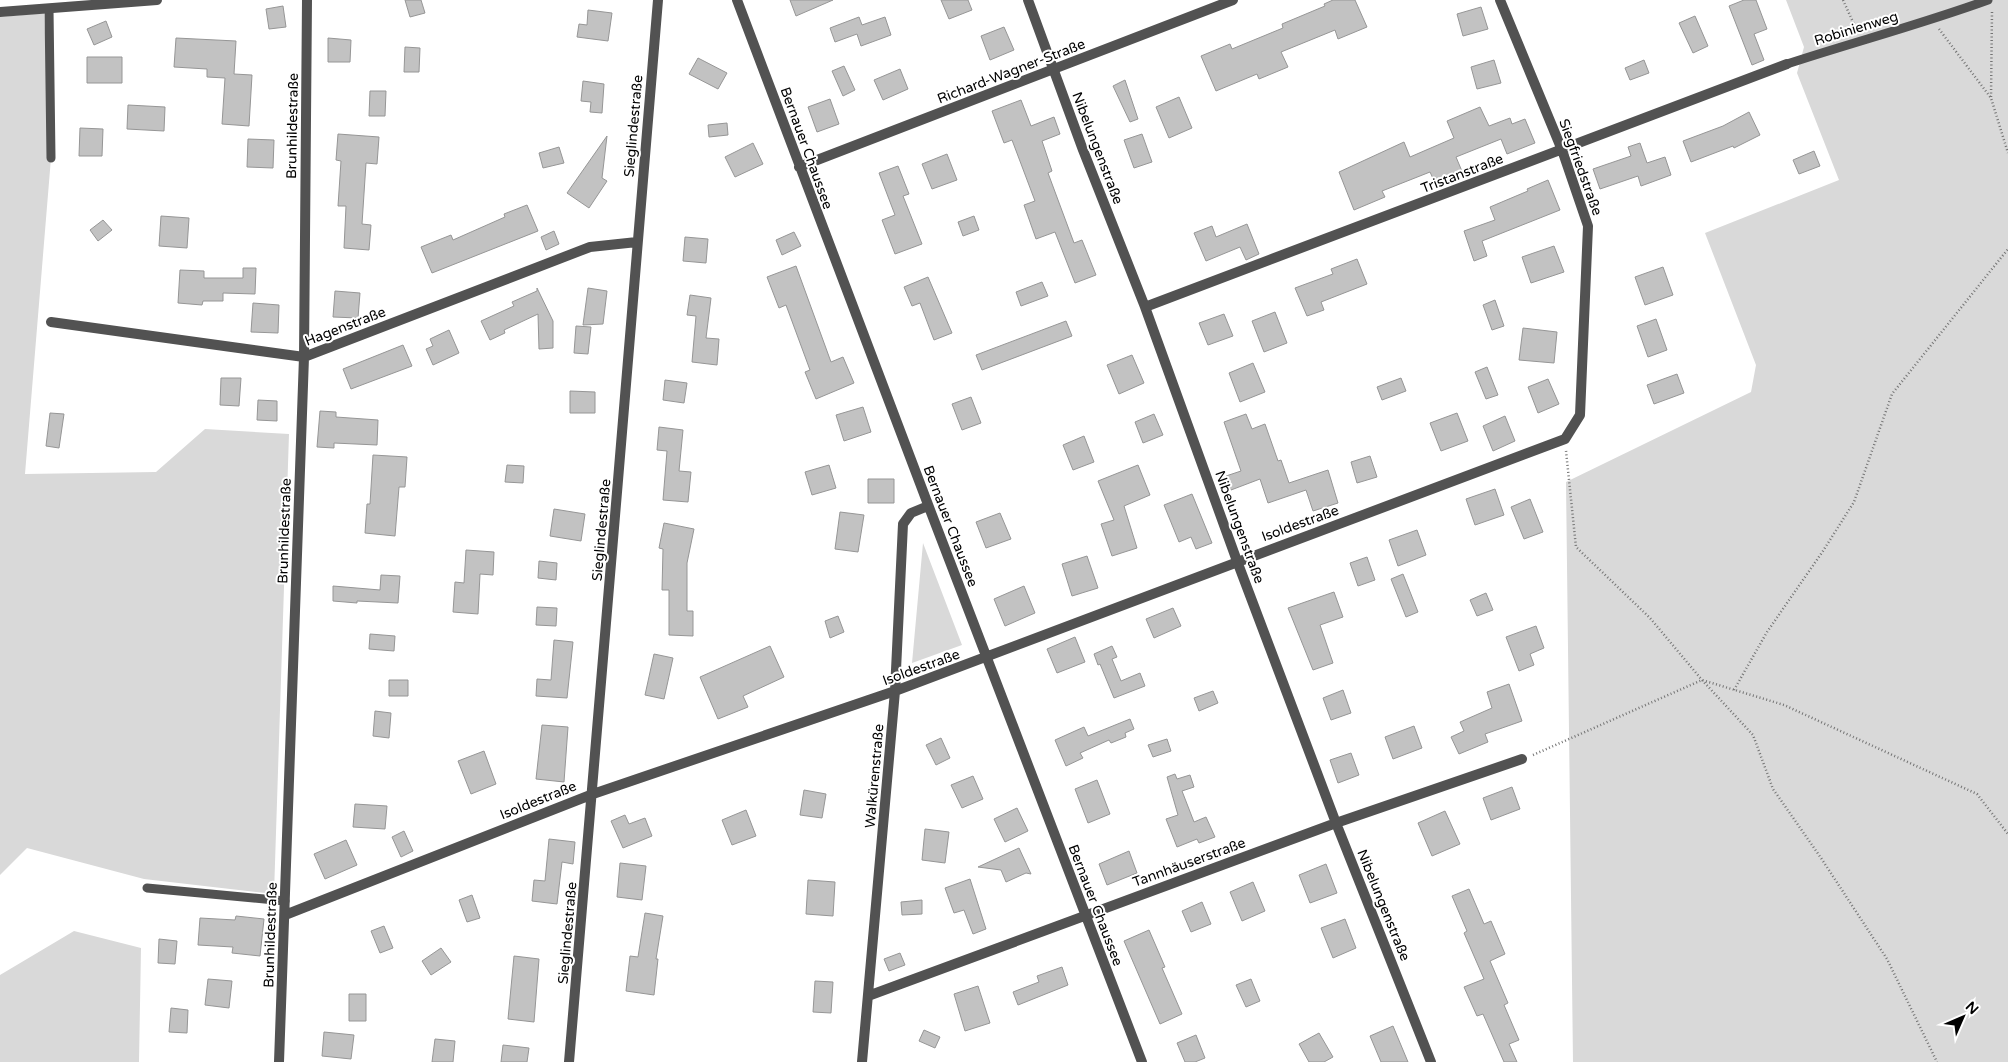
<svg xmlns="http://www.w3.org/2000/svg" width="2008" height="1062" font-family="'Varela Round',sans-serif">
	<style>
		.green { fill: #d9d9d9 }
		.building { fill: #c2c2c2; stroke: #969696 }
		.lines { fill: none; stroke-linecap: round; stroke-linejoin: round }
		.path { stroke: #747474; stroke-width: 2.5; stroke-dasharray: 1 2.5; stroke-linecap: butt }
		.lane { stroke: #525252; stroke-width: 9 }
		.street { stroke: #525252; stroke-width: 10 }
		.labels { text-anchor: middle; stroke-width: 4; stroke-linejoin: round; paint-order: stroke }
		.street-label { font-size: 14px; fill: #000; stroke: #fff }
	</style>
	<rect width="100%" height="100%" fill="#fff"/>
	<path class="green" d="M1786 0H2008V1062H1573L1566 482 1751 392 1756 365 1705 233 1839 180 1797 73 1804 47Z
		M44 13 51 158 25 474 156 472 205 429 289 434 274 894 144 879 27 848 0 875V17Z
		M923 543 962 645 912 663Z
		M74 931 141 948 139 1062H0V975Z"/>
	<path class="building" d="M405 0H421L425 13 410 17Z
		M790 0H833L796 16Z
		M941 0H968L972 10 949 19Z
		M1333 0H1355L1367 27 1338 39 1335 30 1281 52 1288 67 1259 79 1257 74 1216 91 1201 56 1230 44 1232 49 1283 28 1282 24 1325 6 1324 4Z
		M1744 0H1756L1767 29 1754 34 1764 60 1752 65 1729 6Z
		M283 6 286 27 269 29 266 9Z
		M1481 7 1488 29 1463 36 1457 14Z
		M588 10 612 13 608 41 577 37 579 24 587 25Z
		M1695 16 1708 46 1693 53 1679 23Z
		M859 17 862 25 885 17 891 35 861 46 857 34 835 42 830 28Z
		M106 21 112 37 94 45 87 29Z
		M1004 27 1014 50 990 60 981 36Z
		M176 38 236 41 234 74 252 75 249 126 222 124 225 78 207 77V69L174 67Z
		M328 38 351 40 350 62H328Z
		M405 47 420 48 419 72H404Z
		M87 57H122V83H87Z
		M698 58 727 73 718 89 689 74Z
		M1494 60 1501 83 1477 89 1471 67Z
		M1644 60 1649 73 1630 80 1625 68Z
		M844 66 855 90 843 96 832 71Z
		M900 69 908 89 883 100 874 80Z
		M1125 80 1138 119 1130 122 1113 86Z
		M583 81 604 84 602 113 590 112 591 102 581 101Z
		M370 91H386L385 116H369Z
		M1179 97 1192 128 1169 138 1156 107Z
		M830 99 839 124 817 132 808 107Z
		M1021 100 1031 126 1054 117 1060 134 1042 141 1052 171 1048 173 1074 243 1082 240 1096 275 1075 283 1055 232 1036 239 1024 205 1035 201 1012 140 1004 143 992 111Z
		M128 105 165 107 164 131 127 129Z
		M1480 107 1489 126 1510 118 1512 124 1525 119 1535 143 1507 154 1501 139 1456 157 1464 176 1437 187 1430 172 1382 191 1385 197 1354 210 1339 172 1404 142 1410 157 1454 138 1447 121Z
		M1749 112 1760 135 1734 148 1733 146 1691 162 1683 141 1723 126Z
		M727 123 728 135 709 137 708 125Z
		M80 128 103 129 102 156H79Z
		M338 134 379 137 377 164 366 163 362 224 371 225 369 250 344 248 346 206H338L341 161 336 160Z
		M1142 134 1152 162 1134 168 1124 140Z
		M607 136 602 178 607 181 589 208 567 193Z
		M248 139 274 140 273 168 247 167Z
		M753 143 763 164 735 177 725 157Z
		M1640 143 1647 163 1665 157 1671 175 1641 186 1638 176 1600 189 1593 169 1631 156 1628 147Z
		M559 147 564 163 543 168 539 153Z
		M1814 151 1820 166 1799 174 1793 160Z
		M947 154 957 180 932 189 922 164Z
		M898 166 909 194 903 196 922 244 895 254 882 220 895 215 879 173Z
		M1548 180 1560 210 1482 241 1487 256 1474 261 1464 231 1495 220 1490 207 1528 191 1527 189Z
		M527 205 538 231 432 273 421 247 451 235 453 240 505 217 504 214Z
		M161 216 189 218 187 248 159 246Z
		M974 216 979 230 963 236 958 222Z
		M103 220 112 230 98 241 90 230Z
		M1247 224 1259 254 1246 260 1240 247 1206 261 1194 233 1212 226 1216 237Z
		M554 231 559 244 546 250 541 237Z
		M794 232 801 246 782 255 776 240Z
		M685 237 708 239 706 263 683 261Z
		M1554 246 1564 272 1531 283 1522 257Z
		M1357 259 1367 284 1321 302 1324 310 1307 316 1295 288 1333 274 1331 269Z
		M796 266 831 362 843 357 854 383 816 399 805 372 810 370 786 305 779 308 767 277Z
		M1663 267 1673 295 1645 305 1635 277Z
		M243 268H256L255 294 223 293V301H203L202 305 178 303 180 270 204 271V278H243Z
		M928 277 952 333 934 340 920 303 912 306 904 287Z
		M1042 282 1048 296 1021 306 1016 292Z
		M537 288 553 321V348L539 349 538 314 504 330 505 333 490 340 481 321 514 306 512 302 537 291Z
		M588 288 607 291 603 324 583 325Z
		M335 291 360 293 358 318 333 317Z
		M690 295 711 298 706 338 719 339 717 365 692 362 696 316 687 315Z
		M1495 300 1504 326 1492 330 1483 305Z
		M253 303 279 305 278 333 251 332Z
		M1275 312 1287 343 1264 352 1252 321Z
		M1224 314 1233 336 1208 345 1199 323Z
		M1656 319 1667 350 1648 357 1637 326Z
		M1066 321 1072 336 982 370 976 355Z
		M576 326 591 327 588 354 574 353Z
		M1523 328 1557 332 1554 363 1519 360Z
		M449 330 459 353 433 365 426 349 433 346 430 339Z
		M403 345 412 366 351 389 343 369Z
		M1132 355 1144 383 1119 394 1107 365Z
		M1253 363 1265 392 1240 402 1229 373Z
		M1487 367 1498 395 1486 399 1475 372Z
		M1677 374 1684 393 1654 404 1647 385Z
		M221 378H241L239 406 220 405Z
		M1401 378 1406 391 1382 400 1377 387Z
		M1548 379 1559 404 1538 413 1528 387Z
		M665 380 687 383 684 403 663 400Z
		M570 391 595 392V413H570Z
		M971 397 981 423 962 430 952 404Z
		M258 400 277 401V421L257 420Z
		M863 407 871 432 844 441 836 415Z
		M320 411 336 412V417L378 420 377 445 334 443V448L317 447Z
		M50 413 64 414 59 448 46 446Z
		M1457 413 1468 441 1441 451 1430 423Z
		M1154 414 1163 435 1143 443 1135 422Z
		M1246 414 1252 429 1265 424 1278 461 1281 460 1289 483 1328 470 1338 503 1313 511 1306 490 1268 503 1260 479 1231 490 1226 476 1241 471 1224 422Z
		M1505 416 1515 441 1493 451 1483 426Z
		M659 427 683 430 679 471 691 472 688 502 663 500 667 451 657 450Z
		M1084 436 1094 462 1073 470 1063 445Z
		M373 455 407 457 405 487H399L395 536 365 533 367 504H370Z
		M1370 456 1377 477 1357 483 1351 462Z
		M507 465 524 466 523 483 505 482Z
		M829 465 836 488 812 495 805 472Z
		M1138 465 1150 495 1124 506 1137 548 1112 556 1101 524 1114 520 1098 481Z
		M868 479H894V503H868Z
		M1495 489 1504 515 1475 525 1466 499Z
		M1192 494 1212 543 1196 549 1191 537 1179 542 1164 505Z
		M1530 499 1543 532 1524 539 1511 507Z
		M554 509 585 514 581 541 550 536Z
		M840 512 864 515 858 552 835 549Z
		M1000 513 1011 539 986 548 976 522Z
		M664 523 694 529 687 563V611H693V636L669 635V590H662L663 549 659 548Z
		M1417 530 1426 555 1398 566 1389 540Z
		M466 550 494 552 493 575 480 574 478 614 453 612 455 582 464 583Z
		M1087 556 1098 588 1072 596 1062 564Z
		M1367 557 1375 580 1358 586 1350 563Z
		M539 561 557 563 556 580 538 578Z
		M1403 574 1418 612 1406 617 1391 579Z
		M381 575 400 576 398 603 357 601V603L333 601V586L380 590Z
		M1024 586 1035 613 1005 626 994 599Z
		M1334 592 1343 617 1320 625 1333 663 1313 670 1288 608Z
		M1486 593 1493 610 1477 616 1470 600Z
		M537 607 557 608 556 626 536 625Z
		M1173 608 1181 626 1154 638 1146 619Z
		M838 616 844 632 830 638 825 621Z
		M1536 626 1544 648 1530 654 1534 665 1519 671 1506 637Z
		M370 634 395 636 394 651 369 649Z
		M1075 637 1085 662 1057 673 1047 649Z
		M554 640 573 642 567 698 536 696 537 679 551 680Z
		M770 646 784 677 743 696 748 707 718 719 700 677Z
		M1112 646 1117 657 1112 659 1121 681 1140 673 1145 686 1114 698 1100 664 1098 665 1094 654Z
		M654 654 673 658 664 699 645 695Z
		M389 680H408V696H389Z
		M1509 684 1522 721 1485 734 1488 742 1459 754 1451 737 1464 731 1460 722 1492 708 1487 692Z
		M1343 690 1351 713 1331 720 1323 698Z
		M1213 691 1218 703 1199 711 1194 698Z
		M375 711 391 713 389 738 373 736Z
		M1130 719 1134 729 1125 733 1126 737 1111 743 1109 740 1080 753 1083 758 1066 766 1055 740 1084 727 1088 736Z
		M542 725 568 727 564 782 536 779Z
		M1414 726 1422 748 1393 759 1385 737Z
		M941 738 950 758 936 765 926 745Z
		M1167 739 1171 751 1153 757 1148 745Z
		M484 751 496 784 471 794 458 761Z
		M1351 753 1359 775 1338 783 1330 760Z
		M1175 774 1177 779 1190 775 1194 787 1182 791 1194 822 1206 817 1215 837 1199 843 1197 839 1177 847 1166 819 1178 815 1167 777Z
		M973 776 983 799 962 808 951 785Z
		M1097 780 1110 814 1088 823 1075 789Z
		M1512 787 1520 809 1491 820 1483 798Z
		M804 790 826 794 822 818 800 815Z
		M355 804 387 806 385 829 353 827Z
		M1017 808 1028 831 1005 842 994 819Z
		M746 810 756 836 732 845 722 820Z
		M1445 811 1460 844 1432 856 1418 823Z
		M625 815 629 824 645 818 652 836 623 848 611 821Z
		M925 829 949 832 945 863 922 860Z
		M404 831 413 851 401 857 392 837Z
		M549 839 575 842 573 864 562 862 557 904 532 901 534 880 545 881Z
		M346 840 357 865 325 879 314 854Z
		M1019 848 1031 874 1026 873 1006 882 1001 870 978 867Z
		M1129 851 1137 873 1107 885 1099 864Z
		M620 863 646 866 642 900 617 897Z
		M1326 864 1337 893 1310 903 1299 875Z
		M970 879 986 929 973 934 964 910 954 913 945 888Z
		M808 880 835 882 833 916 806 914Z
		M1253 882 1265 911 1242 921 1230 892Z
		M1469 889 1484 924 1491 921 1505 954 1490 961 1508 1003 1504 1005 1519 1040 1509 1044 1517 1062H1504L1483 1014 1477 1016 1464 987 1484 979 1464 933 1467 931 1452 896Z
		M472 895 480 918 467 922 459 900Z
		M922 900V914L902 915 901 902Z
		M1202 902 1211 924 1191 932 1182 911Z
		M645 913 663 916 656 959H658L654 995 626 991 630 956 638 957Z
		M236 916 264 919 260 956 232 953 233 947 198 945 200 918 235 920Z
		M1345 919 1356 948 1333 958 1321 928Z
		M384 926 393 948 380 953 371 931Z
		M1149 930 1165 967 1162 968 1182 1014 1160 1024 1124 941Z
		M159 939 177 941 175 964 158 963Z
		M441 948 451 962 431 975 422 961Z
		M900 953 905 965 889 971 884 959Z
		M514 956 539 959 534 1022 508 1019Z
		M1062 967 1068 985 1018 1005 1013 992 1039 982 1037 976Z
		M208 979 232 981 229 1008 205 1005Z
		M1251 979 1260 1001 1246 1007 1236 985Z
		M815 981 833 982 831 1013 813 1012Z
		M978 986 990 1023 965 1031 954 994Z
		M349 994H366V1021H349Z
		M171 1008 188 1010 187 1033 169 1032Z
		M1393 1026 1408 1062H1381L1370 1036Z
		M924 1030 940 1037 935 1048 919 1041Z
		M324 1032 354 1035 351 1059 322 1056Z
		M1319 1033 1333 1057 1324 1062H1309L1299 1044Z
		M1196 1035 1205 1058 1195 1062H1185L1177 1043Z
		M435 1039 455 1041 453 1062H432Z
		M503 1045 529 1048 527 1062H501Z"/>
	<g class="lines">
		<path class="path" d="M1843 0 1857 31
			M1939 29 1991 98 2008 153
			M1991 97 1992 12
			M1566 451 1576 547 1650 618 1702 680 1753 735 1773 789 1821 858 1887 959 1937 1062
			M1734 690 1767 632 1823 551 1854 502 1892 394 2008 249
			M1533 755 1702 680 1784 705 1977 794 2008 834"/>
		<path class="lane" d="M49 9 51 158
			M1787 64C1854 42 1922 24 1988 0
			M147 888 285 901"/>
		<path class="street" d="M737 0 932 515 1142 1062
			M1028 0 1083 150 1145 307 1237 561 1336 823 1431 1062
			M0 12 157 0
			M799 167 1233 0
			M1145 307 1787 64
			M51 322 304 357 590 247 637 242
			M285 915 593 794 895 691 1565 439 1580 415 1588 226 1562 150 1500 0
			M868 996 1336 823 1522 759
			M279 1062 304 357 307 0
			M569 1062C601 708 627 354 658 0
			M862 1062 895 691 903 524 911 513 928 506"/>
	</g>
	<g class="labels">
		<g class="street-label">
			<text transform="translate(1856 28) rotate(-17)" y="5">Robinienweg</text>
			<text transform="translate(1011 71) rotate(-21)" y="5">Richard-Wagner-Straße</text>
			<text transform="translate(292 126) rotate(-89)" y="5">Brunhildestraße</text>
			<text transform="translate(633 126) rotate(-85)" y="5">Sieglindestraße</text>
			<text transform="translate(807 148) rotate(70)" y="5">Bernauer Chaussee</text>
			<text transform="translate(1098 148) rotate(69)" y="5">Nibelungenstraße</text>
			<text transform="translate(1581 167) rotate(70)" y="5">Siegfriedstraße</text>
			<text transform="translate(1462 173) rotate(-21)" y="5">Tristanstraße</text>
			<text transform="translate(345 326) rotate(-21)" y="5">Hagenstraße</text>
			<text transform="translate(1300 523) rotate(-20)" y="5">Isoldestraße</text>
			<text transform="translate(951 526) rotate(69)" y="5">Bernauer Chaussee</text>
			<text transform="translate(1240 527) rotate(70)" y="5">Nibelungenstraße</text>
			<text transform="translate(601 530) rotate(-85)" y="5">Sieglindestraße</text>
			<text transform="translate(284 531) rotate(-88)" y="5">Brunhildestraße</text>
			<text transform="translate(921 667) rotate(-20)" y="5">Isoldestraße</text>
			<text transform="translate(874 776) rotate(-85)" y="5">Walkürenstraße</text>
			<text transform="translate(538 800) rotate(-22)" y="5">Isoldestraße</text>
			<text transform="translate(1189 862) rotate(-20)" y="5">Tannhäuserstraße</text>
			<text transform="translate(1096 905) rotate(69)" y="5">Bernauer Chaussee</text>
			<text transform="translate(1384 905) rotate(68)" y="5">Nibelungenstraße</text>
			<text transform="translate(567 933) rotate(-85)" y="5">Sieglindestraße</text>
			<text transform="translate(270 935) rotate(-88)" y="5">Brunhildestraße</text>
		</g>
	</g>
	<g transform="translate(1963 1017) rotate(45)" stroke="#ffffff" stroke-width="4" paint-order="stroke">
	<path d="M0-4L9 19L0 12L-9 19Z" fill="#000000"/>
	<text y="-8" font-size="14" font-weight="bold" text-anchor="middle" fill="#000000">N</text>
	</g>
</svg>
